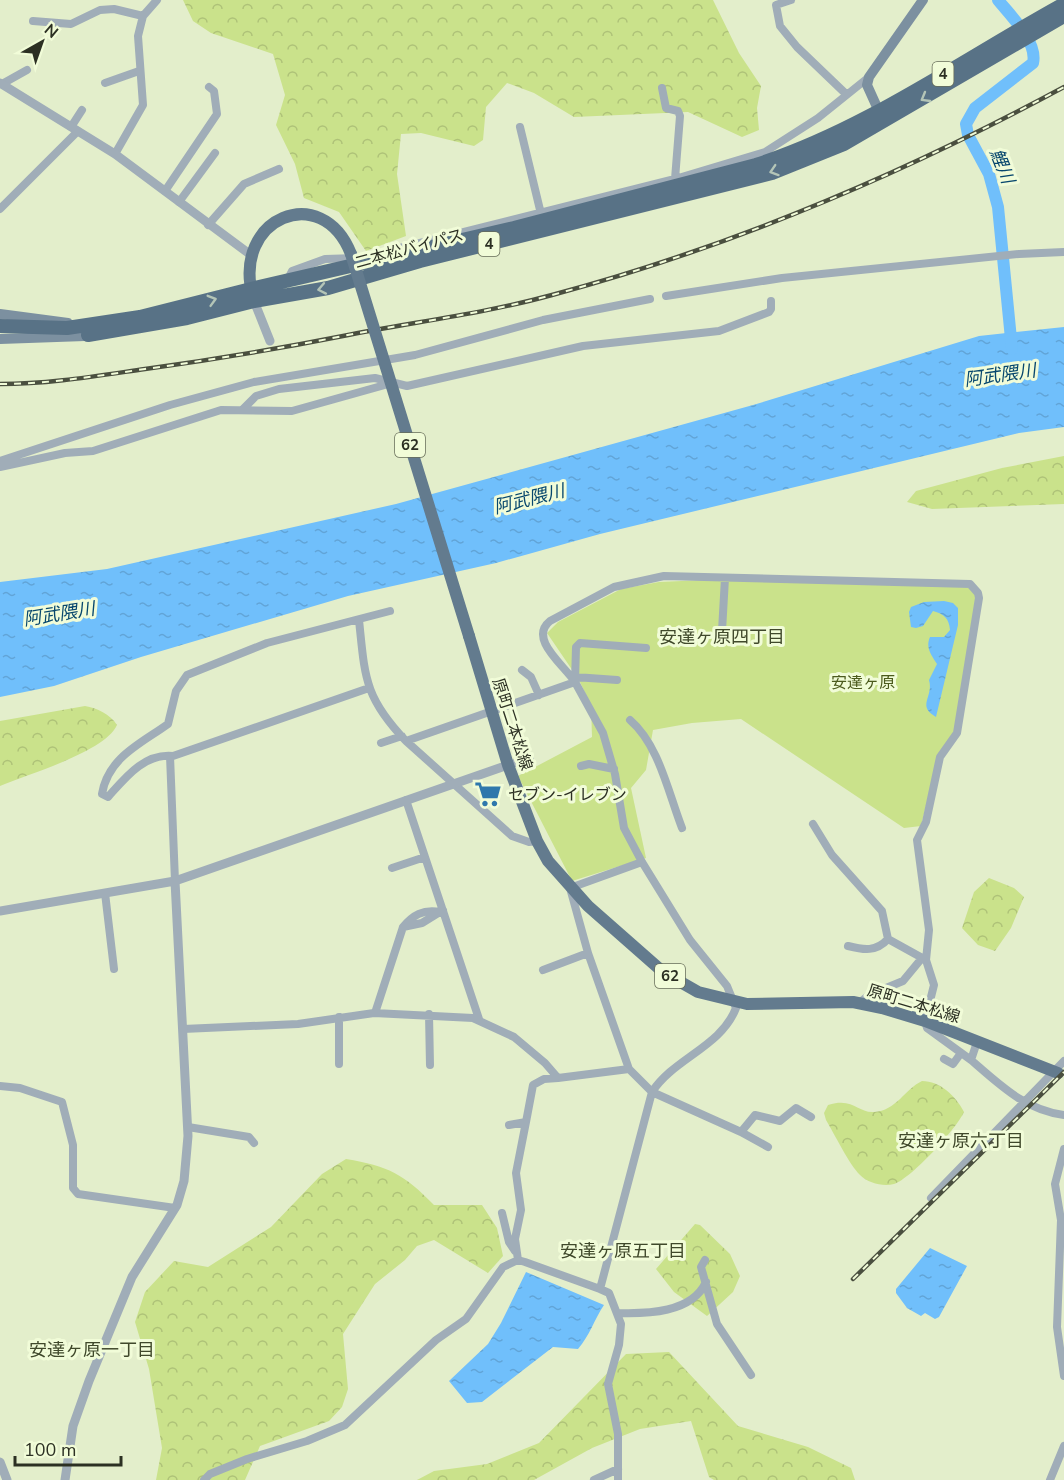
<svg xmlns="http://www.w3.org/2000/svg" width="1064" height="1480" font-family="'Nunito Sans','Noto Sans JP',sans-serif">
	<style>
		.forest { fill: url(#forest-crowns) }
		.park { fill: #cae28b }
		.water { fill: url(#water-ripples) }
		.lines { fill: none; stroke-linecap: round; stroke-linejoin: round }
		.river { stroke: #70bffb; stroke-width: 12 }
		.minor { stroke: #a0adb8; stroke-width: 8 }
		.tertiary { stroke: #a0adb8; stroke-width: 9 }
		.secondary { stroke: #7c90a0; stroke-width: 10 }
		.primary { stroke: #637b8e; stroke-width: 12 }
		.trunk { stroke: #587286; stroke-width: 14 }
		.rail-casing { stroke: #4a4f3f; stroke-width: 4.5 }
		.rail { stroke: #f1fcd8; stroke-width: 2; stroke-dasharray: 7; stroke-linecap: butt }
		.primary-bridge { stroke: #637b8e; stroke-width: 12 }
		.oneway { stroke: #b4c5b7 }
		.labels { text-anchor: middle; stroke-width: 6; stroke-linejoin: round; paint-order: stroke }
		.shield { fill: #f1fcd8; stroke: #676d59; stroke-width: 1.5 }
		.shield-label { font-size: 15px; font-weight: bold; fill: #2c3023 }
		.street-label { font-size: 16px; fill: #2c3023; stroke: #f1fcd8 }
		.park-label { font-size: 16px; fill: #4c5b1d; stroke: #f1fcd8 }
		.poi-label { font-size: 16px; fill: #2c3023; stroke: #f1fcd8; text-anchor: start }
		.water-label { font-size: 18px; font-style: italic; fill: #07476d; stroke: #f1fcd8 }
		.neighbourhood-label { font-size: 18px; fill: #40492b; stroke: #f1fcd8 }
	</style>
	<defs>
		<pattern id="forest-crowns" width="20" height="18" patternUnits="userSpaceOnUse" patternTransform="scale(1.5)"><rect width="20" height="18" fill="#cae28b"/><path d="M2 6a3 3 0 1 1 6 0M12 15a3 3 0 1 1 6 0" fill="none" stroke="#aec278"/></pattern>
		<pattern id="water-ripples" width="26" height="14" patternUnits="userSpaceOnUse" patternTransform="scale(1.5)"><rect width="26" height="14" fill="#70bffb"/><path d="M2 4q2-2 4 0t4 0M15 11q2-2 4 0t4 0" fill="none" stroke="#61a4d7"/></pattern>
	</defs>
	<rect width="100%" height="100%" fill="#e3eecb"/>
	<path class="forest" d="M183 0H713L739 53 761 86 757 108 759 130 742 137 688 112 574 117 534 93 507 83 486 107 483 140 474 146 421 133 401 134 397 174 406 236 366 251 339 212 304 198 295 164 276 125 285 95 273 54 211 33 193 21Z
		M1064 456V504L932 509 907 502 916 491 1002 468Z
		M85 706C97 708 110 714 117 725 105 752 28 774 0 786V721Z
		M989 878 1014 888 1024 897 1011 928 995 951 978 945 962 928 974 892Z
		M922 1081C940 1081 956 1096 964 1112 957 1128 911 1179 894 1184 883 1187 868 1183 860 1175 849 1164 835 1135 826 1120L824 1113 828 1105C854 1097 857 1113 874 1112 896 1111 905 1089 922 1081Z
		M346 1159C388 1166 404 1174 434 1205H482L497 1228 503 1256 488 1273 434 1240 417 1246 405 1260 375 1284 343 1334 348 1389 342 1407 329 1421 260 1446 245 1480H156L162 1448 149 1369 135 1322 145 1292 174 1261 208 1267 271 1227 322 1174Z
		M695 1224 700 1225 730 1254 740 1276 733 1292 707 1316 674 1292 656 1269Z
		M669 1352 738 1426 808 1447 851 1468 855 1480H714L709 1477 691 1421 640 1429 592 1448 534 1480H417L434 1471 487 1464 539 1443 626 1354Z"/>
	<path class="park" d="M705 580 967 586 976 595 955 730 937 760 921 826 904 828 741 719 692 723 653 730 646 770 631 788 646 858 572 881 518 776 592 737 591 705 579 680 547 633 558 622 621 589 659 582Z"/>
	<path class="water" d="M1064 327V427L1019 433 600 534 496 563 348 596 141 657 54 686 0 697V582L107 569 396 504 753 405 979 336Z
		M944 601 953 603 958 608V625L936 717C916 706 934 697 929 680L937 664C932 656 925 648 930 637H944L950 630C949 618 944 614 933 611L923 626 916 628 911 627 909 612 911 607 924 602Z
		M930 1248 967 1266 939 1317 935 1319 925 1313 921 1316 907 1308 896 1293V1289Z
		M526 1272 604 1305C594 1320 590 1335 578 1349L553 1347 482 1402 467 1403 449 1381 488 1344 501 1323Z"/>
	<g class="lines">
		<path class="river" d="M998 0C1010 15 1038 42 1033 63L975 108 966 124 968 135 989 174 998 207 1012 349"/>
		<path class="minor" d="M791 0 776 5 780 26 797 47 846 94
			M33 21 71 24 100 10 114 9 143 16
			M105 83 139 71
			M2 84 27 70
			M662 88 666 108 678 111 680 116 675 179
			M71 127 82 110
			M520 127 541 214
			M115 154 143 105 138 36 143 16 157 0
			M165 191 217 114 214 91 209 87
			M179 202 215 153
			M0 209 78 131
			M208 225 244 184 279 169
			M392 250 675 179 765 152 818 118 869 77
			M287 281 292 271 325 259 357 258
			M666 296 782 278 1019 254 1064 252
			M243 409 256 396 279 389 375 378 407 386 583 346 719 331 769 312 771 309V301
			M0 461 170 405 254 382 415 355 543 320 650 299
			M0 467 65 453 93 451 221 410 292 411 392 383
			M359 620C365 677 364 697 406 741
			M722 631 725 578
			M522 670 531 677 539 695
			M575 677 617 680
			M369 688 173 756C144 753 125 778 108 797L102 794C108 757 142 743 168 724L176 691 187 675 267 643 390 611
			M630 720C659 745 668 792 682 828
			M381 743 402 736
			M170 756 175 881
			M508 765 530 759
			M581 766 589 764 614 769
			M406 800 479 1019
			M813 824 832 855 882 911 888 939C876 952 864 950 848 946
			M537 841 529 842 512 836 406 741 575 682C564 665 528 639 550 621L614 587 664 576 970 584 978 593 979 598 957 733 940 757 926 822 917 840 929 930 926 960 934 985 925 1021 927 1028 971 1060
			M642 862 570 888 588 953 629 1069 652 1092 741 1132 768 1147
			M392 868 425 857
			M105 893 114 969
			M403 927C413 915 423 909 440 912
			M888 939 926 960
			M543 970 588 953
			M859 1003 869 995 903 981 922 958
			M375 1013 403 927 422 923 443 910
			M429 1014 430 1065
			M339 1017V1064
			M183 1029 298 1024 374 1013 473 1018 514 1037 545 1063 558 1078 629 1069
			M977 1042 971 1060C1000 1085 1025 1110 1064 1115
			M944 1059 953 1064 961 1053
			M0 1086 20 1088 62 1102 73 1145V1188L78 1194 175 1208
			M509 1125 526 1122 533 1085 544 1079 558 1078
			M188 1127 249 1137 254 1143
			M741 1132 755 1115 780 1121 796 1108 811 1117
			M1064 1149 1055 1184 1061 1220 1057 1327 1064 1376
			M931 1198 1064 1061
			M502 1213 509 1242 515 1251
			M518 1260 515 1239 521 1210 516 1173 526 1122
			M705 1260 701 1267 717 1324 751 1375
			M600 1289 609 1293 621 1324 619 1345 608 1384 618 1434V1480
			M617 1313C647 1314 692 1313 706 1282
			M204 1480 210 1474 247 1459 307 1441 345 1425 436 1340 466 1319 503 1267 518 1260 525 1262 600 1289 652 1092C674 1058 721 1047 736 1008L727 986 690 940 642 862 624 828 615 774 603 733 575 682 576 647 580 643 646 648
			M594 1480 618 1469
			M1050 1480 1064 1446"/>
		<path class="tertiary" d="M0 83 115 154 251 255
			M254 301 270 341
			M0 911 175 881 508 765
			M0 1462 7 1480
			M65 1480 73 1426 89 1381 132 1277 177 1205 184 1181 188 1136 175 881"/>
		<path class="secondary" d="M881 116 867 85 869 77 923 0
			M0 314 68 323
			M0 339 85 336"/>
		<path class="primary" d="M253 297C231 218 322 180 351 254
			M469 636 508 765 537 841 548 861 588 906 663 972 698 992 747 1004 853 1002 882 1008 925 1021 1058 1073"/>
		<path class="trunk" d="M0 326 67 328 140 317 251 289 514 228 756 165C867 129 962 60 1064 4
			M88 335 187 318 254 301 328 288 420 261 772 173 844 144 1064 16"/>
		<defs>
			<path id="rail" d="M0 384C49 384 96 376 145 369 211 360 277 349 343 336 413 322 483 314 552 295 731 247 901 175 1064 87
				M853 1279 1064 1072"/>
		</defs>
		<use href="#rail" class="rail-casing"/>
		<use href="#rail" class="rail"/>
		<path class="primary-bridge" d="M351 254 469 636"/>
	</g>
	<defs><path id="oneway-chevron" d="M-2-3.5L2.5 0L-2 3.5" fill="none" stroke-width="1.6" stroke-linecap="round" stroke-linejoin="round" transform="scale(1.5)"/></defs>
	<g class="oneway">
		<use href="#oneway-chevron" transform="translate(925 98) rotate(150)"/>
		<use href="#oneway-chevron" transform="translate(774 171) rotate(162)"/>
		<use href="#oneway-chevron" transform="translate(322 289) rotate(169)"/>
		<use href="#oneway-chevron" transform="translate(212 300) rotate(-16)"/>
	</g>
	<defs>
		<symbol id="supermarket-bare" viewBox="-9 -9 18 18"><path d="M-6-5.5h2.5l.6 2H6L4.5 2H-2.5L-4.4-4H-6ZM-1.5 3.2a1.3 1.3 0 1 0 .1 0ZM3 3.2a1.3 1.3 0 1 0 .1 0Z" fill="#2f78ac" stroke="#f1fcd8" stroke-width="2.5" paint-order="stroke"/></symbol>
	</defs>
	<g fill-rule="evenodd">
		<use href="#supermarket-bare" x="469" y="775" width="38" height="38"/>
	</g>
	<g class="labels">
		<g class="shield">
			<rect x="932.5" y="62" width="21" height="24" rx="4.5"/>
			<rect x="478.5" y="232" width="21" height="24" rx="4.5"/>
			<rect x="395" y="433" width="30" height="24" rx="4.5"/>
			<rect x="655" y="964" width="30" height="24" rx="4.5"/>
		</g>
		<g class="shield-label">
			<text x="943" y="79">4</text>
			<text x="489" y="249">4</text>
			<text x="410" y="450">62</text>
			<text x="670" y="981">62</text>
		</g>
		<g class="street-label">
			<text transform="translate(409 248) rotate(-15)" y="6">二本松バイパス</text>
			<text transform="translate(513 724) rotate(72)" y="6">原町二本松線</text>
			<text transform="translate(914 1003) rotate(17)" y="6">原町二本松線</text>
		</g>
		<g class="park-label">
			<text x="863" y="688">安達ヶ原</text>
		</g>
		<g class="poi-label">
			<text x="508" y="800">セブン-イレブン</text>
		</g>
		<g class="water-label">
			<text transform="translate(1002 166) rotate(68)" y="6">鯉川</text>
			<text transform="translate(1000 375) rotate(-8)" y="6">阿武隈川</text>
			<text transform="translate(529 499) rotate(-14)" y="6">阿武隈川</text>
			<text transform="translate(59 614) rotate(-9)" y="6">阿武隈川</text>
		</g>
		<g class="neighbourhood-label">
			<text x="722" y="643">安達ヶ原四丁目</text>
			<text x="961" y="1147">安達ヶ原六丁目</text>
			<text x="623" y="1257">安達ヶ原五丁目</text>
			<text x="92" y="1356">安達ヶ原一丁目</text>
		</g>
	</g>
	<g transform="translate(42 42) rotate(40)" stroke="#f1fcd8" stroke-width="4.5" paint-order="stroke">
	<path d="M0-4.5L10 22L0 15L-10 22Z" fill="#2c3023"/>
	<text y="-9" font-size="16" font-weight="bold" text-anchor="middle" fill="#2c3023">N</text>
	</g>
	<path d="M15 1456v9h106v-9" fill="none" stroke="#2c3023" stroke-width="3"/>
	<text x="24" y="1456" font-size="18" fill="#2c3023" stroke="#f1fcd8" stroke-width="4.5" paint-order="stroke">100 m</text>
</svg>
